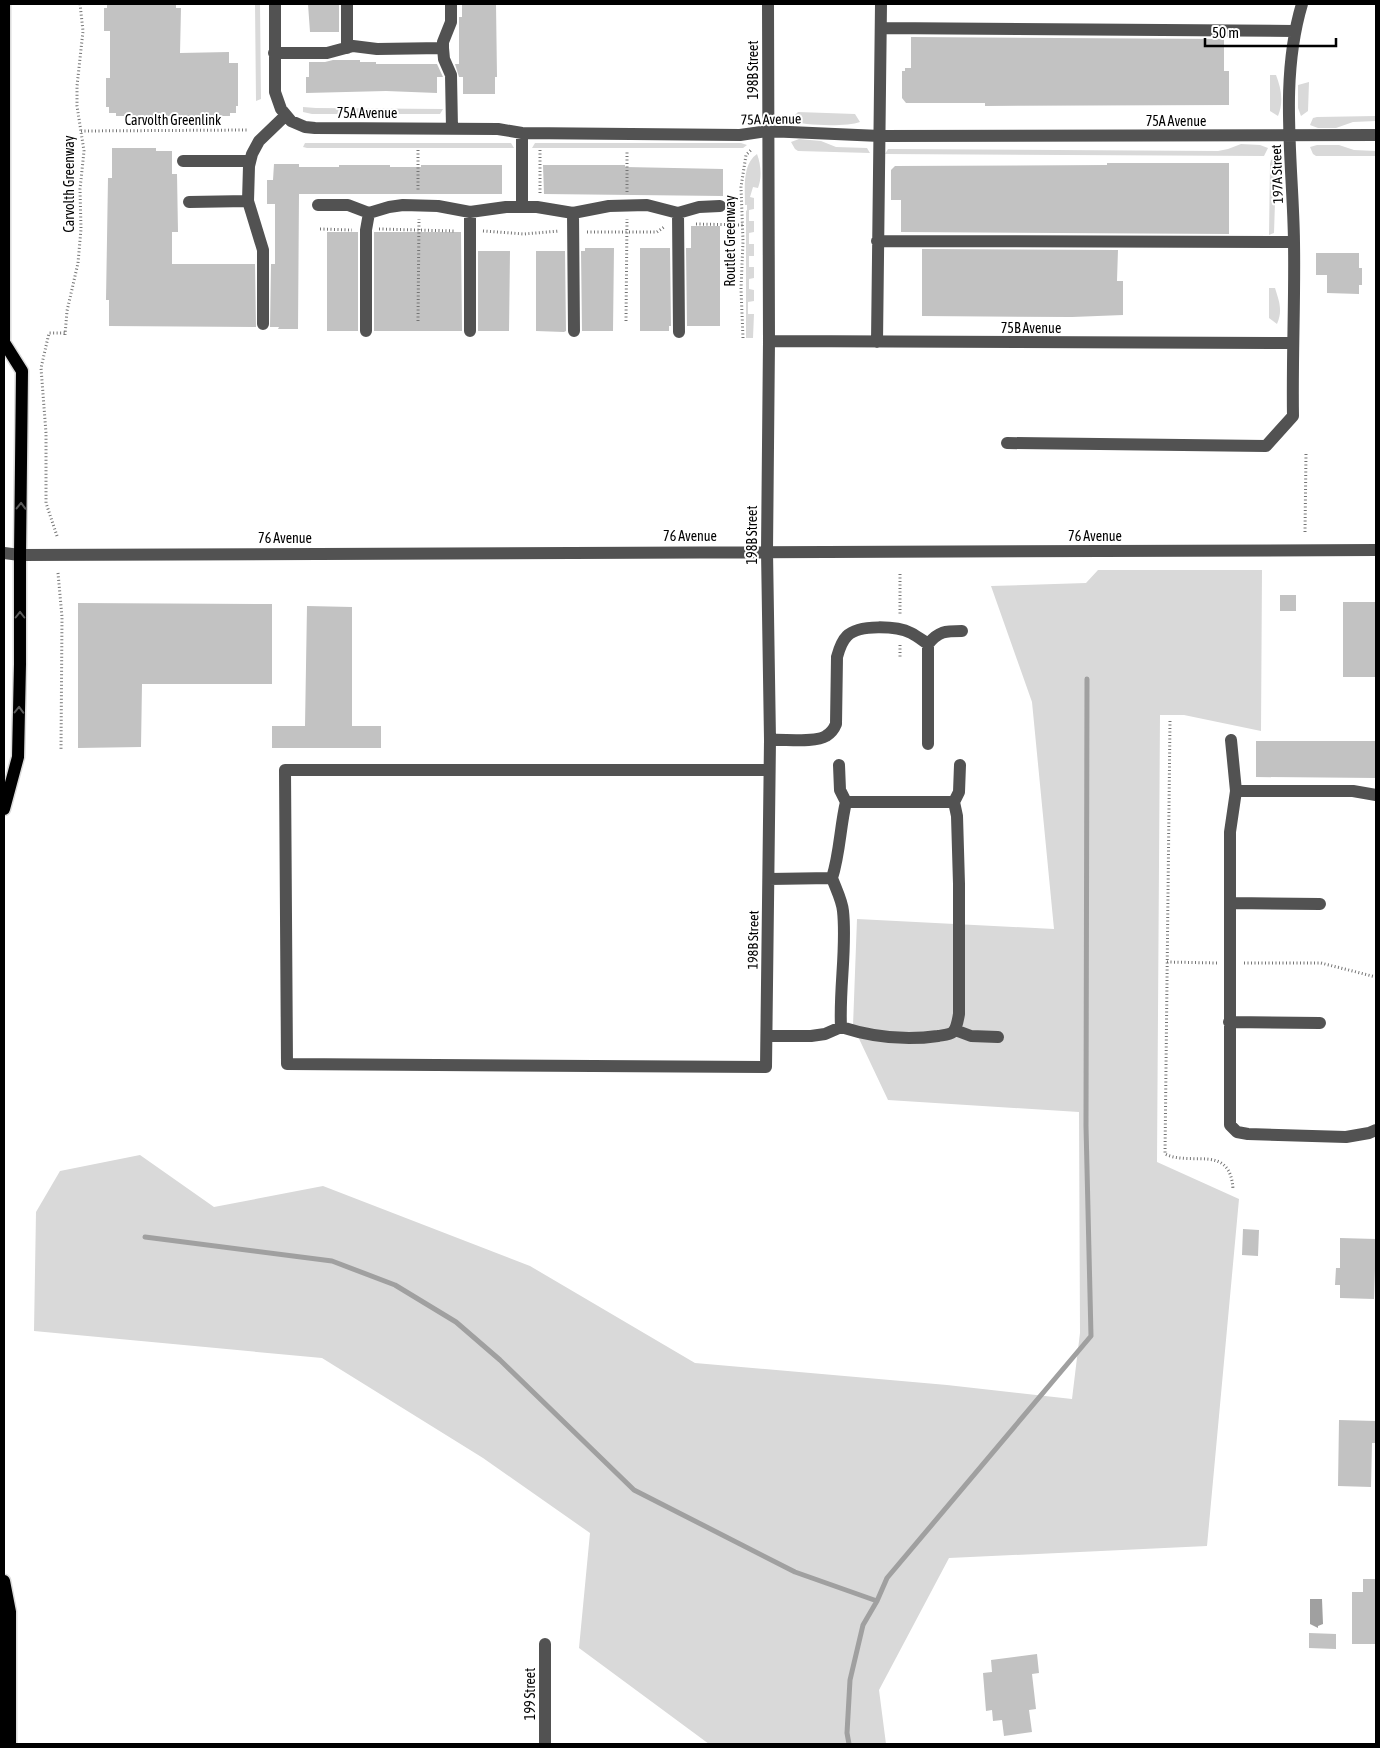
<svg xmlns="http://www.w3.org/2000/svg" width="1380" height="1748" font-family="'Asap Condensed',sans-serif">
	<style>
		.green { fill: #d9d9d9 }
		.water { fill: #a0a0a0 }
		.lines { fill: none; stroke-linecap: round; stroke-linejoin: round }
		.stream { stroke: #a0a0a0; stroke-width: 5 }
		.building { fill: #c2c2c2 }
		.major-casing { stroke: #dbdbdb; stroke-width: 15 }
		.path { stroke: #747474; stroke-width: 3; stroke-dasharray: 1 2.5; stroke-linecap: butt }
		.minor { stroke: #525252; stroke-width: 12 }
		.major { stroke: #000; stroke-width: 12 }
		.oneway { stroke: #595959 }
		.labels { text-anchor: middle; stroke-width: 4; stroke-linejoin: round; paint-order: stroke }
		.street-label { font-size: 14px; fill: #000; stroke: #fff }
	</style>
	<rect width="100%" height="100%" fill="#fff"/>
	<path class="green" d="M255 4H260L261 99 256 101Z
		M1270 75H1276C1281 88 1284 102 1278 116L1270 111Z
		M1309 82 1308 111 1301 116 1298 108V85Z
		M303 107 316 108 443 109 440 114H312L303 112Z
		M798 112 855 114 860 122C846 127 803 126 790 120Z
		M1376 116V121L1353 122 1336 128H1318L1310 125 1313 118 1317 117Z
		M799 139 821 141 836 147 867 148 870 153 798 151 795 149 791 142Z
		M305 143H511L514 148H307L303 147Z
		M535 143H741L747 145 743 148H532Z
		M1241 144 1260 145 1268 148 1264 156 885 154 888 149 1218 151 1228 149Z
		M1317 145H1339L1354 150 1376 151V156H1316L1313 154 1310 147Z
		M757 154C761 164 762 178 758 188L753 187 750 197 754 198V209L749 210V221H754V232L749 233V244H754V256H749V267H754V278L749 279V289L754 290V301L748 302V314H754L753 338H746V211L747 210V205H745C745 189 742 164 757 154Z
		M1278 157 1281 163V183L1275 202 1274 233 1269 235 1270 164 1271 160Z
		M1269 288H1275C1279 301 1283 310 1277 324L1269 318Z
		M1098 570H1262L1261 731 1184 715H1160L1157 1162 1239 1199 1207 1546 949 1558 879 1690 886 1744H709L579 1648 590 1533 483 1458 322 1358 34 1331 36 1212 60 1171 140 1155 214 1207 323 1186 530 1266 695 1363 947 1385 1072 1399 1080 1333 1079 1112 888 1100 853 1026 857 919 1054 929 1032 702 991 586 1086 583Z"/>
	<path class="water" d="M1310 1599H1322L1323 1624 1318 1626V1628L1310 1624Z"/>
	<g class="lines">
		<path class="stream" d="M145 1237 332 1261 395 1285 456 1322 500 1360 634 1490 795 1572 877 1601
			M849 1744 847 1733 850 1680 863 1625 877 1601 887 1578 1091 1336 1086 1126 1087 679"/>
	</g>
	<path class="building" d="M107 4H176V8H181L180 53 229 52V63H238V106H236V113H230V116H116V113H109V107H106V78H110V31H104V8H107Z
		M308 4H339V32H310Z
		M462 4H496L497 77H495V94H463V77H459L455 64H459V17H462Z
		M911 37 1224 39V71H1229V105L985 106V103H906L902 98V71H905V68H911Z
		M333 60H360V62H376V64H437L443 77H437V93L386 91 306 93V77H309V62H325Z
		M112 148H156V151H172V174H177L178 232H172V264H255L256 327 109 326V300H106L108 178H112Z
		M1107 163H1229V234L901 232V200H891V170L895 166 1107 165Z
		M274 164H299V167H339V165H390V167H421V165H502V194H299L298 329H278L279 327H270L271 264H275V204H267V180H273Z
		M543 165H625V167L723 169V196L544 194Z
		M691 226H720V326H687L686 248H691Z
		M327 232H358V331H327Z
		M374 232H461L462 331H374Z
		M585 248H614L613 331H582L581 251H585Z
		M640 248H670L671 326H669V331H640Z
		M922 249 1118 250 1117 281H1123V315L1072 317 922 316Z
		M478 251H510L509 331H478Z
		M536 251H565L566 331 564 332 536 331Z
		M1316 253H1359V268H1362V285H1359V294L1327 293V275H1316Z
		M1280 595H1296V611H1280Z
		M1343 602H1376V677H1343Z
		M78 603 272 604V684H142L141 747 78 748Z
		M307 606 352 607V726H381V748H272V726H305Z
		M1256 741H1376V778L1256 777Z
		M1243 1229 1259 1230 1258 1256 1242 1255Z
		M1340 1238 1376 1239 1374 1299 1340 1298V1285H1335L1336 1268H1340Z
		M1339 1420 1376 1421V1443H1372L1371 1487 1338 1486Z
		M1363 1579H1376V1644H1352V1592H1363Z
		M1309 1633 1336 1634V1649L1309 1648Z
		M1037 1654 1039 1673 1032 1674 1036 1709 1029 1710 1032 1732 1004 1736 1002 1720 993 1721 992 1710 986 1711 983 1673 992 1672 991 1660Z"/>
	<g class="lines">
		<defs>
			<path id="major" d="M4 346V4
				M4 809 18 757 20 664V555L22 371 5 344
				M4 1581 10 1612V1744"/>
		</defs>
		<use href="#major" class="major-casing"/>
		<path class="path" d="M81 131 249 130
			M418 150V192
			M627 192V150
			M540 193V150
			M696 224 743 225
			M320 229 352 230
			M379 229 455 231
			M483 231 524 234 559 231
			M587 232H657L664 227
			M418 321 419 219
			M626 321 627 219
			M65 335 67 311 78 263 81 229 80 189 84 151 77 106V86L83 31 80 4
			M743 338 741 289 743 241 741 187 746 155 752 149
			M1305 532 1306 453
			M57 536 46 503V433L41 368 49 333H65
			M58 573 62 617 61 750
			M900 574V616
			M900 645V657
			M1170 721 1165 1154C1192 1167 1230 1143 1233 1189
			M1167 962 1217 963
			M1244 963H1321L1376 977"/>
		<path class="minor" d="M275 4V92L281 109 291 121 305 127 315 128 498 129 522 133 740 135 767 131 880 136 1376 135
			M347 4V48
			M451 4V22L443 42V48L444 59 451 75 452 128
			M768 4 769 341 767 551 770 740 766 1067 287 1064 285 770H769
			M881 28 1294 31
			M274 53H327L353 46 377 49 443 48
			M183 161H250
			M189 202 248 201
			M318 205H348L369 213 389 207 403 205 438 206 470 212 506 207H537L573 213 609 206 647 205 678 213 699 207 720 206
			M522 207V133
			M470 212V331
			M573 213 574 331
			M678 213 679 332
			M877 241 1294 242
			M263 324V250L248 201 249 166 252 154 259 141 285 116
			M366 331V230L369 213
			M769 341 1292 343
			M877 342 881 4
			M1007 443 1266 446 1293 416C1292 358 1295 300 1294 242 1293 163 1279 81 1302 4
			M4 553 20 555 1376 550
			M928 644C939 631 945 631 962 631
			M770 740C784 739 815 743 826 736 831 733 834 729 836 724L837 657C839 650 841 642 847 636 859 624 897 626 911 633 917 636 922 640 928 644V744
			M1231 740 1236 791 1230 832V1125L1237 1132 1248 1134 1346 1137 1369 1133 1376 1130
			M839 765 840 790 846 802H954
			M1236 791H1353L1376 795
			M832 878C840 853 840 827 846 802
			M769 879 832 878C836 889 842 900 843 911 847 948 839 989 841 1027 872 1037 904 1041 938 1036 943 1035 949 1035 953 1032 957 1028 958 1019 959 1014V884L957 816 954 802 959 792 960 765
			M1231 903 1320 904
			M1229 1022 1320 1023
			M955 1030 971 1036 998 1037
			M767 1036H811L825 1034 841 1027
			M545 1644V1744"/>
		<use href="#major" class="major"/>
	</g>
	<defs><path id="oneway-chevron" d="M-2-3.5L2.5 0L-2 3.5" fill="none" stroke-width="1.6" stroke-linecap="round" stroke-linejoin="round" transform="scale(1.25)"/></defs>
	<g class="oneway">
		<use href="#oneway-chevron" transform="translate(21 506) rotate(-89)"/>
		<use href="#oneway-chevron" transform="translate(20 615) rotate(-90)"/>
		<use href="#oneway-chevron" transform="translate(19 710) rotate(-89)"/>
	</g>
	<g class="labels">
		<g class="street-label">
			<text transform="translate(753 70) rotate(-90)" y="5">198B Street</text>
			<text x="367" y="118">75A Avenue</text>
			<text transform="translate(771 119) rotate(-1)" y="5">75A Avenue</text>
			<text x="173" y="125">Carvolth Greenlink</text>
			<text x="1176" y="126">75A Avenue</text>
			<text transform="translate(1277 174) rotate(-92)" y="5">197A Street</text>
			<text transform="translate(69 184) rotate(-90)" y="5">Carvolth Greenway</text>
			<text transform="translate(730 241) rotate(-90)" y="5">Routlet Greenway</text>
			<text x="1031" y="333">75B Avenue</text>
			<text transform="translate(752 535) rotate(-90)" y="5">198B Street</text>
			<text x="690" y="541">76 Avenue</text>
			<text x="1095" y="541">76 Avenue</text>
			<text x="285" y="543">76 Avenue</text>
			<text transform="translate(753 940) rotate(-89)" y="5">198B Street</text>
			<text transform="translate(530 1694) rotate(-90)" y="5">199 Street</text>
		</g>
	</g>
	<rect width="1380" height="1748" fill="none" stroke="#000000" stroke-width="10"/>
	<path d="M1205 38v8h131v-8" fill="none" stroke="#000000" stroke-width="2.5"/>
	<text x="1212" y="38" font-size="15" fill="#000000" stroke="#ffffff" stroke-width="4" paint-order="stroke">50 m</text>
</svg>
